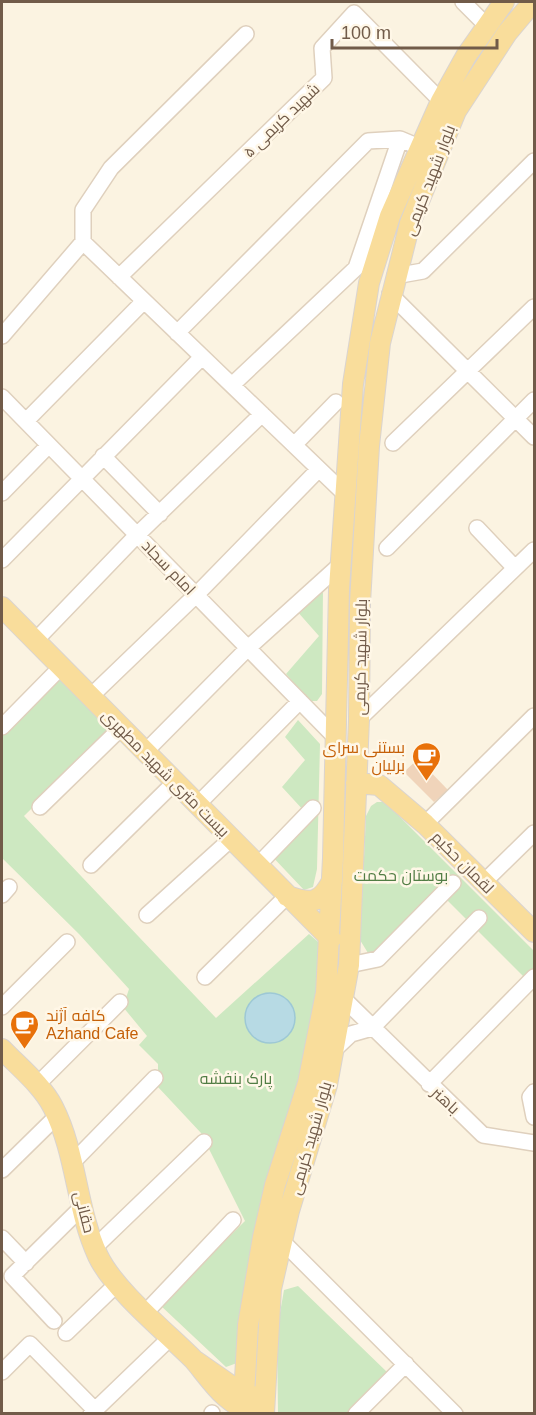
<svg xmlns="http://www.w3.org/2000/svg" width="536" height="1415" font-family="Arial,Cairo,sans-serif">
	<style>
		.green { fill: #cde8c1 }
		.water { fill: #b7dae4; stroke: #9dc8d5; stroke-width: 1.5 }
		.building { fill: #f0d4ba }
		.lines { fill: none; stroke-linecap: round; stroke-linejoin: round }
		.minor-casing { stroke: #dfd0bd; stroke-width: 18 }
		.major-casing { stroke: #dad4d0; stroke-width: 22 }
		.minor { stroke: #fff; stroke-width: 15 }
		.major { stroke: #f9dd9b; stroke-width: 20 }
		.labels { text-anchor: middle; stroke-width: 5; stroke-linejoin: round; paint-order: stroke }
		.street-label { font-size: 16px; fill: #715b49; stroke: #fff7e7 }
		.food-label { font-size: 16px; fill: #c56008; stroke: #fff7e7; text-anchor: end }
		.park-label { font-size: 16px; fill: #517d44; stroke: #fff7e7 }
	</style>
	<rect width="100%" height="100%" fill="#fbf3e1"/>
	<path class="green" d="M323 588 322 694 317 701H310L286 674 319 636 296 610Z
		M58 675 113 728 24 816 216 1018 309 934 324 947 301 1083 237 1363 226 1367 160 1305 245 1221 201 1133 158 1087V1064L139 1045 147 1036 123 1007 129 989 79 934 2 858V732Z
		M298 720 320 744 317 869 313 887 304 890 268 852 305 812 282 787 305 760 285 737Z
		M377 802H385L534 951V987L439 892 381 949 368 953 360 940 366 816 371 806Z
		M298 1286 387 1372 348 1413 278 1414 277 1330 284 1290Z"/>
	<path class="water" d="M245 1018a25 25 0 1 1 50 0a25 25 0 1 1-50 0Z"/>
	<path class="building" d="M418 759 448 790 434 802 404 772Z"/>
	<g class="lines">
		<defs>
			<path id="minor" d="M463 2 486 25
				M83 242 345 494
				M83 242V210L111 168 246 34
				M395 276 423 271 534 161
				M119 277 324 78 322 48 354 13 441 101
				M390 294 534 437
				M177 333 368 141 400 139 419 147
				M2 336 83 242
				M232 385 356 268 400 139
				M2 397 336 738
				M26 421 144 301
				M393 443 534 307
				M294 445 336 402
				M103 456 160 514
				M2 493 49 445
				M477 528 515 568
				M387 548 534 400
				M2 560 202 357
				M35 641 137 535 262 414
				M90 697 196 595 319 469
				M359 719 534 550
				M2 727 61 667
				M145 752 248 648 341 564
				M197 805 300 701
				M40 807 121 728
				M425 824 534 716
				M91 865 175 782
				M257 866 313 808
				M484 882 534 833
				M2 895 9 887
				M147 915 231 839
				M349 965 378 959 453 883
				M205 977 287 896
				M345 1000 483 1135 534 1143
				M2 1007 67 942
				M372 1028 479 918
				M334 1050 351 1034 372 1028
				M429 1084 534 977
				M37 1085 120 1002
				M534 1092 530 1097 534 1117
				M73 1162 155 1078
				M2 1170 57 1116
				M2 1238 26 1263
				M281 1240 455 1414
				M95 1247 204 1142
				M146 1312 233 1220
				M54 1321 12 1276 83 1206
				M66 1333 118 1283
				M2 1372 30 1344 95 1410
				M91 1414 171 1337
				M212 1414V1413
				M356 1414 406 1364"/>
			<path id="major" d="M2 607 331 939
				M356 783 379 785 425 824 534 932
				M287 896C311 904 320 904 332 881
				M2 1049C19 1067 42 1085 53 1107 77 1154 76 1209 98 1256 114 1290 166 1332 194 1360
				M253 1396 243 1394 194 1360C210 1379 227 1407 253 1411
				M243 1414 248 1325 263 1237 275 1185 308 1083 326 993 333 858 339 589 353 384 369 283 390 216 441 101 466 56 504 2
				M264 1414 271 1289 289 1211 327 1085 349 965 359 719 360 603 369 446 380 343 410 223 456 111 507 33 533 2"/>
		</defs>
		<use href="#minor" class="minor-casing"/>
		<use href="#major" class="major-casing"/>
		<use href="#minor" class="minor"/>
		<use href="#major" class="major"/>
	</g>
	<defs>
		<symbol id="cafe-pin" viewBox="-11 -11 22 30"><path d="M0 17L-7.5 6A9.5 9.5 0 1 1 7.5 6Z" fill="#e8710a" stroke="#fff7e7"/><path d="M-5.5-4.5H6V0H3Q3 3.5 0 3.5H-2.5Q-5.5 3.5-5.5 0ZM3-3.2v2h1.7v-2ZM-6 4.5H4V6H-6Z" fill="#fff"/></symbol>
	</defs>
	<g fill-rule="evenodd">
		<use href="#cafe-pin" x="410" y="740" width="33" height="45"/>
		<use href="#cafe-pin" x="8" y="1008" width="33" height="45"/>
	</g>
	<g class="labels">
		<g class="street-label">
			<text transform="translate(281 120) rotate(-44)" y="6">شهید کریمی ۵</text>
			<text transform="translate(429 180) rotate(-69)" y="6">بلوار شهید کریمی</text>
			<text transform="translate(169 567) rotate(46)" y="6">امام سجاد</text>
			<text transform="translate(360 657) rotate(-89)" y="6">بلوار شهید کریمی</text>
			<text transform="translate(166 773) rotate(45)" y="6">بیست متری شهید مطهری</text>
			<text transform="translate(463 862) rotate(45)" y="6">لقمان حکیم</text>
			<text transform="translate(446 1100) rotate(43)" y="6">باهنر</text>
			<text transform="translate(310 1138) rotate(-74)" y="6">بلوار شهید کریمی</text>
			<text transform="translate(85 1212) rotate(76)" y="6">حقانی</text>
		</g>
		<g class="food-label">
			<text x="405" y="753">بستنی سرای<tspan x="405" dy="18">برلیان</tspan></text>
			<text x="46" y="1021" text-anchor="start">کافه آژند<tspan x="46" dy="18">Azhand Cafe</tspan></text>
		</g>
		<g class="park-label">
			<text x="401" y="881">بوستان حکمت</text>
			<text x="236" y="1084">پارک بنفشه</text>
		</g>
	</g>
	<rect width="536" height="1415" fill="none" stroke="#715b49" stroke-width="6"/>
	<path d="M332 39v9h165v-9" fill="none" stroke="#715b49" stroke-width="3"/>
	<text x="341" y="39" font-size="18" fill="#715b49" stroke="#fff7e7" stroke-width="4.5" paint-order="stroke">100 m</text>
</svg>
